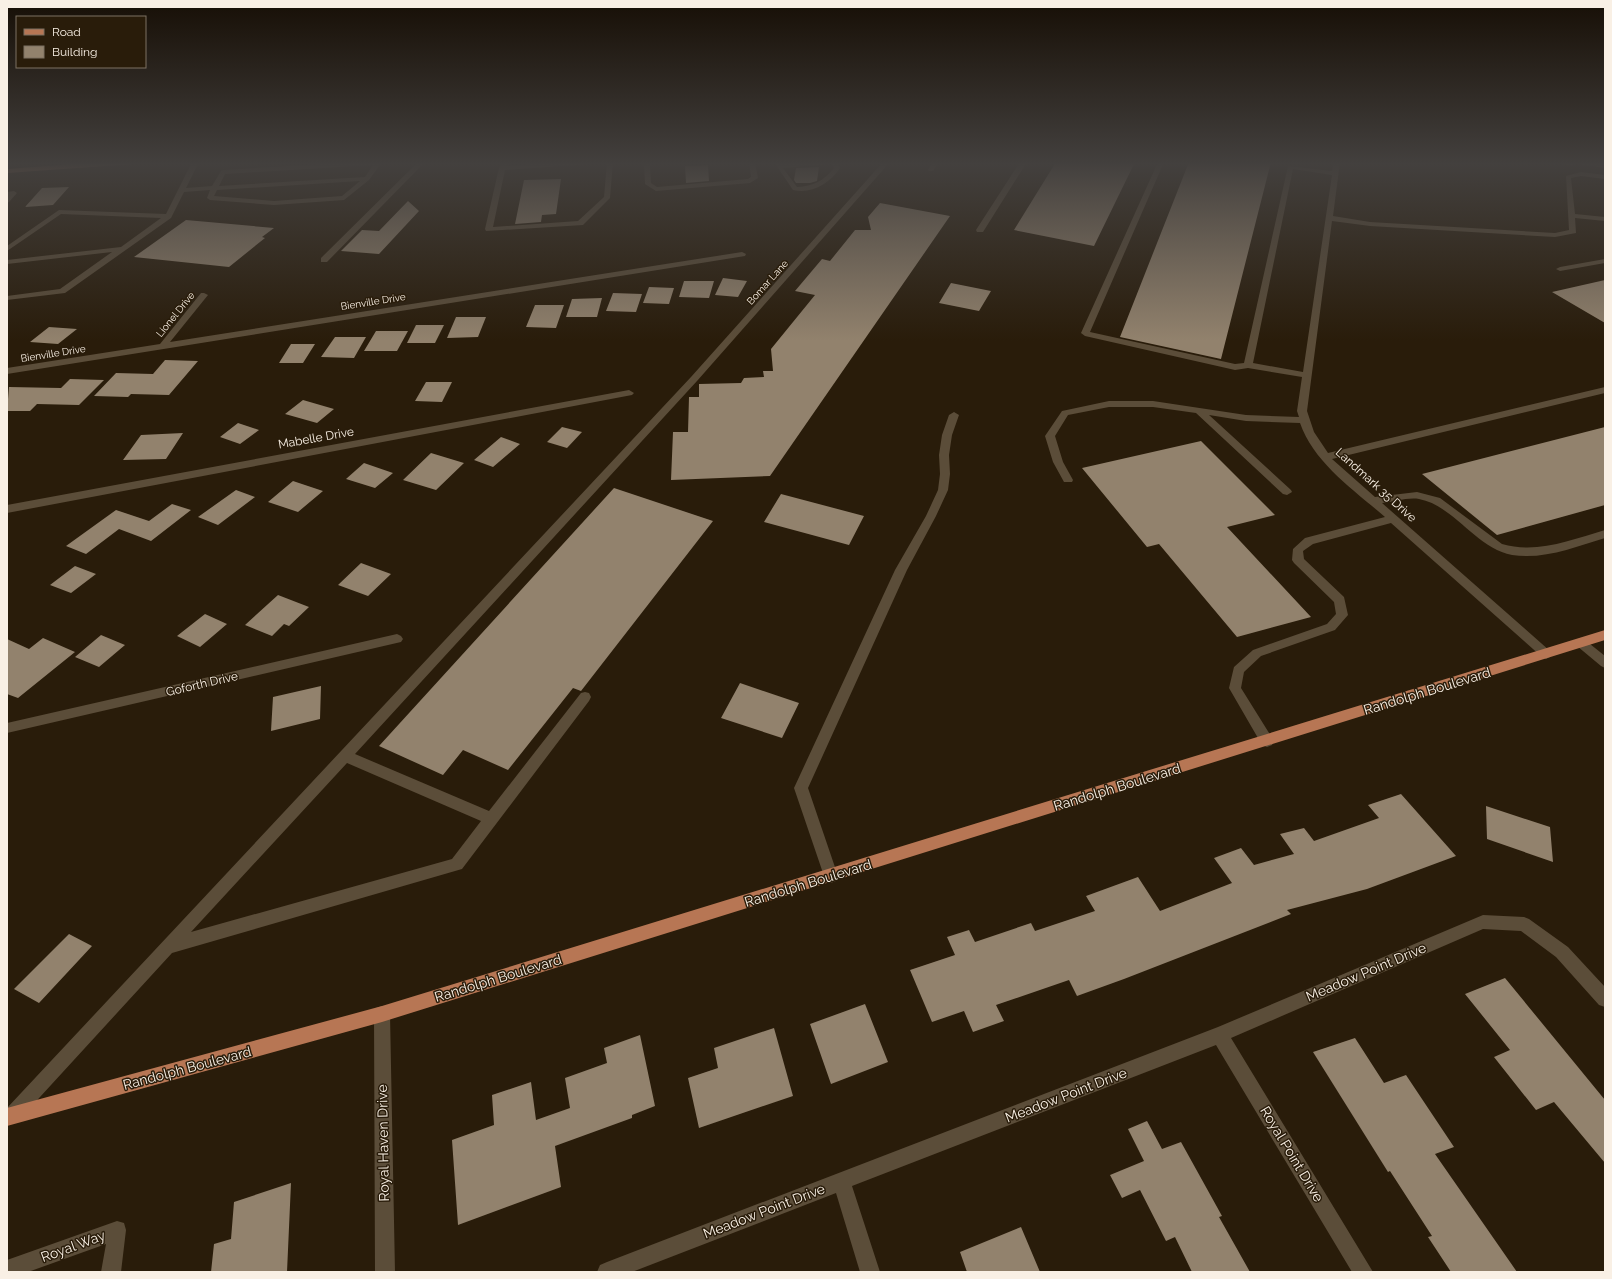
<svg xmlns="http://www.w3.org/2000/svg" width="1612" height="1279" font-family="Raleway,sans-serif">
	<style>
		.building { fill: #92826d }
		.lines { fill: none; stroke-linecap: round; stroke-linejoin: round }
		.minor { fill: #5b4d39; fill-rule: evenodd }
		.major { fill: #b77654; fill-rule: evenodd }
		.labels { text-anchor: middle; stroke-width: 3; stroke-linejoin: round; paint-order: stroke }
		.far-street-label { font-size: 10px; fill: #f9f0e5; stroke: #291c0a }
		.street-label { font-size: 12px; fill: #f9f0e5; stroke: #291c0a }
		.near-street-label { font-size: 14px; fill: #f9f0e5; stroke: #291c0a }
	</style>
	<rect width="100%" height="100%" fill="#291c0a"/>
	<path class="building" d="M1056 162H1135L1094 246 1014 230Z
		M1189 162H1271L1221 359 1120 337Z
		M708 165 709 181 686 183 685 166Z
		M819 167 817 181 810 183H796L794 180 796 168Z
		M561 179 556 214 542 215 541 222 515 224 524 180Z
		M69 187 53 205 25 207 42 188Z
		M408 201 419 211 379 254 341 251 362 230 379 231Z
		M880 203 950 216 770 476 671 480 673 432H688L689 397H699V384L741 383 744 378 764 377 763 371H773L771 349 815 295 795 291 822 259 830 261 855 230H871L868 217Z
		M186 220 274 228 262 237 265 238 229 267 134 257Z
		M723 278 747 281 738 297 715 295Z
		M1605 280V323L1552 292Z
		M684 281H714L709 298 679 297Z
		M951 283 991 291 979 311 939 303Z
		M649 287 674 288 669 304 643 303Z
		M613 293 642 294 636 312 606 311Z
		M602 298 597 317H566L572 299Z
		M535 305H564L556 328 526 327Z
		M456 317H486L478 337 447 338Z
		M416 325H444L435 343H407Z
		M49 327 77 329 58 344 30 342Z
		M376 331H408L397 351H364Z
		M335 337H366L354 358 321 357Z
		M291 344H315L303 363H279Z
		M165 360 198 361 169 395 131 394 128 397 94 396 116 373 153 374Z
		M70 379 104 380 79 405 37 404 30 411H7L9 387 61 388Z
		M426 382H452L442 402 415 401Z
		M303 400 334 409 317 423 285 414Z
		M238 423 259 430 240 444 220 437Z
		M562 427 582 432 567 448 547 442Z
		M1605 427V505L1497 535 1422 474Z
		M183 433 166 459 123 460 141 435Z
		M501 437 520 444 493 467 474 460Z
		M1201 441 1275 515 1227 527 1311 617 1237 637 1159 544 1147 547 1082 468Z
		M431 453 464 463 436 490 403 480Z
		M364 463 393 473 375 488 346 479Z
		M293 481 323 491 298 512 268 502Z
		M614 488 713 521 581 691 573 688 508 770 463 750 443 775 379 746Z
		M236 490 255 497 218 525 198 517Z
		M781 494 864 516 849 545 764 522Z
		M172 504 191 510 151 541 119 529 86 554 66 546 116 510 149 521Z
		M361 563 391 574 368 596 338 585Z
		M75 566 96 574 71 593 50 585Z
		M278 595 309 607 289 626 284 624 272 636 245 625Z
		M205 614 227 624 200 647 177 636Z
		M101 635 125 645 99 667 75 657Z
		M43 638 75 652 18 698 7 694V639L29 649Z
		M740 683 799 703 782 738 721 718Z
		M321 686 320 719 271 731 273 697Z
		M1401 794 1456 856 1367 889 1287 910 1291 914 1124 979 1077 996 1069 980 996 1005 1004 1021 973 1032 964 1011 932 1022 910 970 955 955 947 937 969 930 975 942 1031 923 1035 931 1095 911 1086 896 1138 877 1160 911 1232 883 1214 858 1241 848 1254 865 1294 854 1280 834 1304 828 1314 841 1379 818 1368 805Z
		M1486 806 1550 827 1553 862 1487 839Z
		M69 934 92 946 39 1003 14 989Z
		M1505 978 1605 1100V1163L1554 1102 1536 1110 1494 1057 1510 1050 1465 994Z
		M865 1004 888 1062 831 1084 810 1024Z
		M774 1028 793 1096 699 1128 688 1078 718 1068 714 1048Z
		M640 1035 655 1106 632 1115V1118L555 1146 561 1187 458 1225 452 1140 494 1125 492 1095 531 1082 536 1120 570 1108 565 1078 607 1063 604 1048Z
		M1355 1038 1384 1083 1406 1075 1454 1147 1435 1154 1517 1272H1451L1428 1237 1432 1236 1390 1171 1388 1172 1313 1052Z
		M1147 1121 1162 1149 1181 1142 1222 1216 1219 1217 1250 1272H1192L1175 1237 1166 1241 1140 1190 1122 1198 1110 1175 1144 1161 1128 1129Z
		M291 1183 287 1272H211L214 1244 231 1239 234 1202Z
		M1021 1227 1040 1272H967L960 1252Z"/>
	<g class="lines">
		<path class="minor" d="M192 162H199L186 188 212 186 221 171 223 170 354 162H382L369 180 344 200 274 205 210 200 207 198 210 190 184 192 171 218 65 293 7 300V296L60 289 112 252 7 264V260L121 247 161 218 61 214 7 251V246L59 210 166 214ZM373 165 365 177 219 186 225 174ZM360 181 342 196 274 201 214 196 217 190Z
			M418 162H425L327 262H321V258Z
			M503 162H510L507 166 555 162H594L591 164 505 170 493 227 578 221 604 197 607 162H613L610 198 583 225 486 231 485 229 499 168Z
			M646 162H653L650 165 651 183 657 187 748 179 751 177 749 162H755L758 178 750 183 656 191 645 184 644 165Z
			M774 162H781V164L838 162 840 168C829 184 812 194 793 190ZM832 164 834 168C824 181 813 186 797 187L783 168Z
			M883 162H890L697 381 355 754 489 811 581 693 585 692 589 693 591 697 589 701 462 869 172 953 18 1121 12 1124 7 1122V1108L691 377ZM347 763 481 821 452 859 191 932Z
			M932 162H939L933 171H929L928 170Z
			M1020 162H1027L983 232H977L976 230Z
			M1158 162H1164L1090 332 1235 364 1244 363 1288 166 1332 171 1334 162H1340L1333 216 1370 222 1555 233 1569 230 1566 176 1581 172 1605 175V179L1581 176 1571 178 1575 214 1605 217V221L1575 218 1576 233 1555 237 1370 226 1332 221 1307 411 1314 432 1328 453 1605 387V393L1332 459 1375 497 1417 492 1440 498 1502 544C1537 554 1571 540 1605 530V538C1575 547 1544 560 1512 555 1476 548 1453 505 1419 499 1408 497 1393 502 1382 503L1550 651 1552 654 1550 657 1546 659 1542 657 1391 523 1313 544 1303 551 1304 559 1344 597 1348 615 1335 630 1261 656 1244 672 1241 688 1274 741 1272 745 1267 747 1262 745 1229 688 1234 667 1253 650 1327 624 1336 614 1334 602 1294 563 1292 560 1293 549 1305 538 1385 517C1354 490 1314 463 1300 423L1246 421 1209 415 1291 490 1292 492 1287 495 1283 494 1196 413 1153 407H1109L1068 415 1055 436 1063 462 1073 480 1072 482H1064L1053 462 1045 436 1062 411 1109 401H1153L1246 415 1299 417 1297 411 1302 377 1248 368 1235 370 1085 336 1081 333ZM1293 169 1332 175 1303 372 1253 363Z
			M1544 162H1592L1605 164V168L1577 164C1570 168 1561 162 1554 165Z
			M14 191 17 193 9 202 7 203V192Z
			M742 252 746 254 745 256 7 374V368L160 344 201 293H204L208 295 170 342Z
			M1605 259V263L1560 271 1556 269 1560 267Z
			M629 390 634 393 632 395 7 513V505Z
			M954 412 959 415 952 435 949 455 950 474 948 490 936 516 907 570 808 788 838 876 836 881 831 883 826 881 824 876 794 788 895 570 926 516 938 490 940 474 939 455 942 435 949 415Z
			M397 634 401 636 403 639 401 642 7 733V723Z
			M1581 638 1585 640 1605 656V668L1601 666 1577 646 1575 643 1577 640Z
			M1483 915 1524 917 1529 919 1568 947 1605 987V1007L1599 1005 1556 957 1521 931 1483 929 1231 1038 1373 1272H1352L1216 1045 852 1186 880 1272H860L836 1193 632 1272H597L600 1265 607 1262 1218 1027Z
			M382 1006 388 1008 390 1014 395 1272H375L374 1014 376 1008Z
			M117 1221 124 1223 126 1230 121 1272H101L106 1244 28 1272H7V1260Z"/>
		<path class="major" d="M100 162H137L134 164 7 173V169Z
			M1605 630V640L382 1022 7 1126V1108L382 1006Z"/>
	</g>
	<linearGradient id="sky" x2="0" y2="1"><stop stop-color="#170f06"/><stop offset="0.48" stop-color="#43403e"/><stop offset="1" stop-color="#43403e" stop-opacity="0"/></linearGradient>
	<rect width="1612" height="341" fill="url(#sky)"/>
	<g class="labels">
		<g class="far-street-label">
			<text transform="translate(767 282) rotate(-48)" y="4">Bomar Lane</text>
			<text transform="translate(373 301) rotate(-9)" y="4">Bienville Drive</text>
			<text transform="translate(175 314) rotate(-51)" y="4">Lionel Drive</text>
			<text transform="translate(53 353) rotate(-9)" y="4">Bienville Drive</text>
		</g>
		<g class="street-label">
			<text transform="translate(316 438) rotate(-10)" y="4">Mabelle Drive</text>
			<text transform="translate(1376 485) rotate(42)" y="4">Landmark 35 Drive</text>
			<text transform="translate(202 684) rotate(-13)" y="4">Goforth Drive</text>
		</g>
		<g class="near-street-label">
			<text transform="translate(1427 691) rotate(-17)" y="5">Randolph Boulevard</text>
			<text transform="translate(1117 787) rotate(-17)" y="5">Randolph Boulevard</text>
			<text transform="translate(808 883) rotate(-17)" y="5">Randolph Boulevard</text>
			<text transform="translate(1366 972) rotate(-23)" y="5">Meadow Point Drive</text>
			<text transform="translate(498 978) rotate(-17)" y="5">Randolph Boulevard</text>
			<text transform="translate(187 1068) rotate(-15)" y="5">Randolph Boulevard</text>
			<text transform="translate(1066 1095) rotate(-21)" y="5">Meadow Point Drive</text>
			<text transform="translate(383 1143) rotate(-91)" y="5">Royal Haven Drive</text>
			<text transform="translate(1292 1154) rotate(59)" y="5">Royal Point Drive</text>
			<text transform="translate(764 1211) rotate(-21)" y="5">Meadow Point Drive</text>
			<text transform="translate(73 1246) rotate(-20)" y="5">Royal Way</text>
		</g>
	</g>
	<rect width="1612" height="1279" fill="none" stroke="#f9f0e5" stroke-width="16"/>
	<rect x="16" y="16" width="130" height="52" fill="#291c0a" stroke="#7c7162"/>
	<rect x="24" y="29" width="20" height="6" fill="#b77654" stroke="#7c7162"/>
	<text x="52" y="36" font-size="12" fill="#f9f0e5">Road</text>
	<rect x="24" y="46" width="20" height="12" fill="#92826d" stroke="#7c7162"/>
	<text x="52" y="56" font-size="12" fill="#f9f0e5">Building</text>
</svg>
